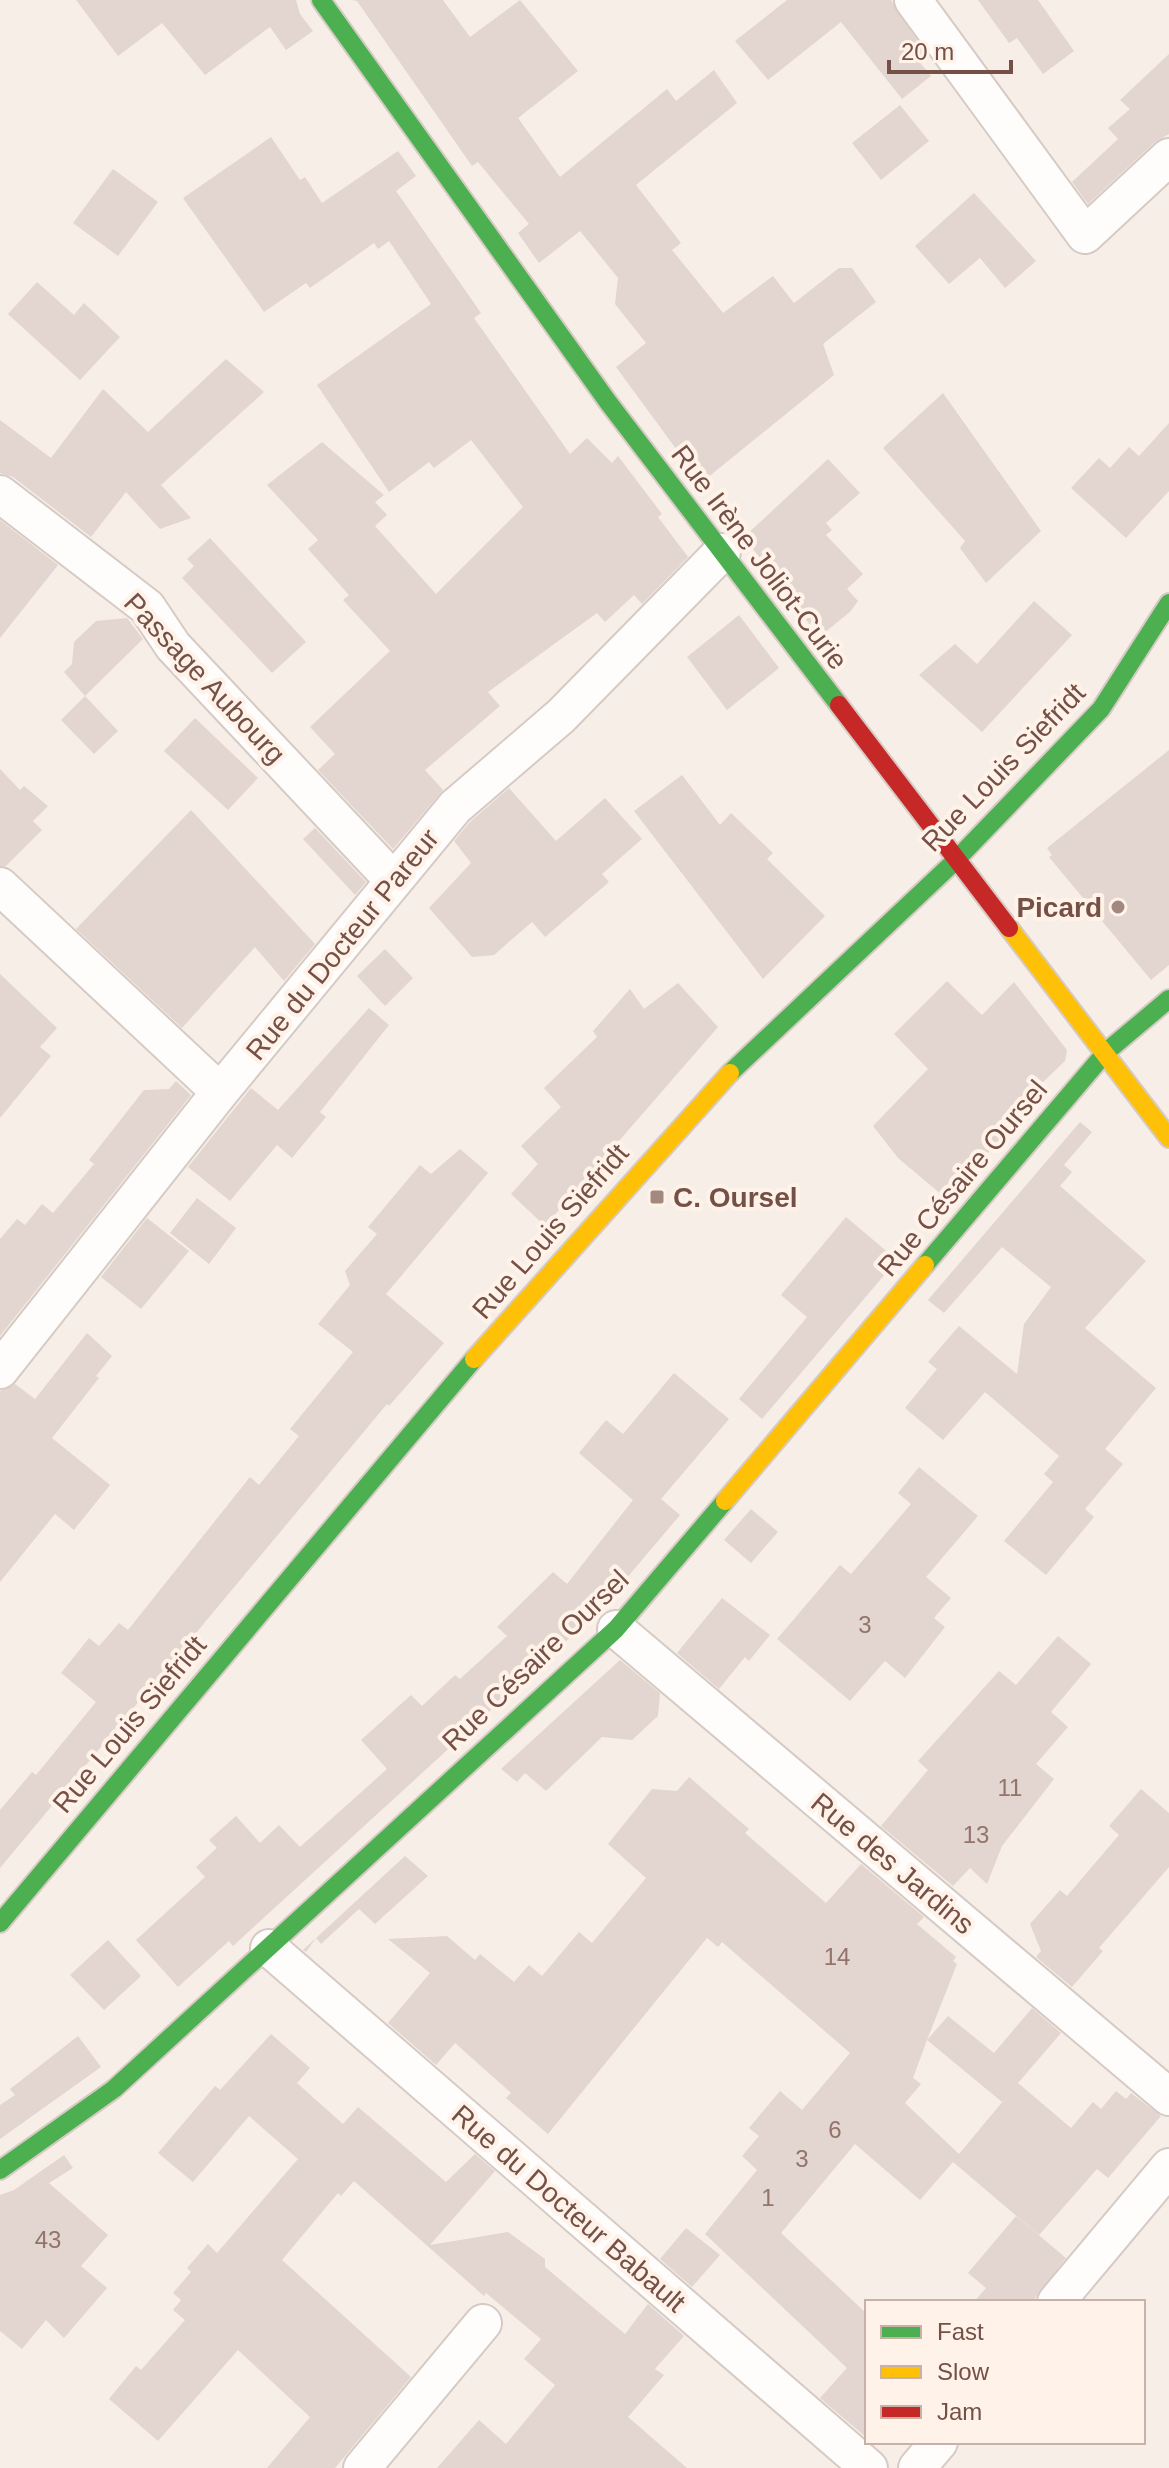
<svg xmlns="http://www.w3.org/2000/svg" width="1169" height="2468" font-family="Arial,sans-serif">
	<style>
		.building { fill: #e3d5cf; fill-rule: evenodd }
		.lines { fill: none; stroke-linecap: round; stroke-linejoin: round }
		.street-casing { stroke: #d6cac5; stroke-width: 40 }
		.fast-casing { stroke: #d6cac4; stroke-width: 22 }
		.slow-casing { stroke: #d6cac4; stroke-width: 22 }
		.jam-casing { stroke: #d6cac4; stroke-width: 22 }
		.street { stroke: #fefdfb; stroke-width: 36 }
		.fast { stroke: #4caf50; stroke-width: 18 }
		.slow { stroke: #ffc107; stroke-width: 18 }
		.jam { stroke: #c62828; stroke-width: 18 }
		.poi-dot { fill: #a2887f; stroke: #fff2e8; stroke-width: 3 }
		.labels { text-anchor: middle; stroke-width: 8; stroke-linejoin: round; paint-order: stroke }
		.number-label { font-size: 24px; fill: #92746b }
		.street-label { font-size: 28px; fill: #755047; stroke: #fff2e8 }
		.poi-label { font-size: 28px; font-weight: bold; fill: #755047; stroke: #fff2e8; text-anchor: end }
	</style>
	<rect width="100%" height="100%" fill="#f7efe7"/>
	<path class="building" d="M76 0H296L300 14 313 31 286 50 270 27 205 75 162 23 118 56Z
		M352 0H443L470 37 520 0 578 71 518 118 560 177 667 89 676 101 714 70 737 103 636 185 681 243 672 250 723 313 773 276 794 303 839 268H852L876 302 823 344 834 375 701 483 616 367 646 343 615 304 618 278 580 231 539 263 518 233 529 224 478 162 472 166 357 1Z
		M787 0H891L925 52 916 58 931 76 902 99 841 22 768 80 735 41Z
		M978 0H1038L1074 51 1043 74 1017 38 1009 43Z
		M1169 54V134L1155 142 1088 204 1072 182 1118 139 1108 128 1130 109 1120 100Z
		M900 105 929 141 881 180 852 143Z
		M271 137 300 180 305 177 322 203 398 151 416 176 396 191 481 313 474 318 570 454 587 438 612 463 618 456 662 514 658 517 688 557 642 604 634 595 605 622 597 613 488 692 500 706 425 770 443 790 393 849 318 770 335 754 310 727 390 651 343 600 349 595 308 549 318 540 267 485 322 442 384 495 375 502 387 515 375 526 436 594 523 507 471 440 434 468 429 462 389 492 317 385 431 304 389 241 378 249 374 243 310 288 306 283 264 312 183 198Z
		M113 169 158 202 118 256 73 223Z
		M974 193 1036 261 1005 288 980 258 949 284 915 246Z
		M37 282 74 315 84 303 120 337 80 380 8 314Z
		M226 359 264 392 161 485 191 518 160 529 126 492 91 537 13 477 0 473V420L51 458 103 389 148 432Z
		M943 393 1041 531 986 583 960 548 965 541 883 448Z
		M1169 423V491L1126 538 1071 488 1099 458 1110 468 1129 447 1139 456Z
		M828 459 860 493 826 523 832 530 826 535 863 574 847 589 858 601 850 612 819 637 744 537Z
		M0 520 58 565 0 638Z
		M210 538 306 642 272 673 182 578 194 566 187 559Z
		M1034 601 1072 635 982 732 919 675 955 644 977 664Z
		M739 615 779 668 727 710 687 657Z
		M127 618 143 639 85 696 64 672 72 664 74 642 96 621Z
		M85 696 118 731 94 754 61 720Z
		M195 718 258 778 228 810 164 751Z
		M1169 750V965L1151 980 1049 857 1052 855 1047 848Z
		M0 769 20 790 24 786 48 806 33 821 42 830 6 866H0Z
		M682 775 720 825 731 813 773 853 767 859 825 916 763 979 634 811Z
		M509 788 556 841 605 798 642 839 602 874 609 882 545 937 532 922 494 955 472 957 429 908 471 863 454 841 470 822Z
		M191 810 315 944 284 981 255 947 182 1028 76 929Z
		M315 828 366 882 355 895 303 839Z
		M385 949 413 978 385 1006 357 976Z
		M0 974 57 1028 40 1047 51 1056 0 1118Z
		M947 981 982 1015 1014 982 1067 1050 1065 1061 1038 1087 1042 1089 948 1200 898 1158 873 1126 928 1069 894 1034Z
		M678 983 718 1027 545 1226 511 1194 538 1164 521 1146 561 1107 544 1088 597 1037 593 1031 630 989 644 1009Z
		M369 1008 389 1025 320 1112 326 1117 292 1158 277 1145 230 1201 188 1167 251 1088 278 1110Z
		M176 1081 191 1095 0 1336V1239L17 1219 25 1225 42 1204 53 1213 94 1164 89 1160 144 1090 169 1089Z
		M1080 1122 1092 1132 1064 1165 1072 1172 1060 1186 1146 1261 1085 1328 1156 1388 1105 1449 1123 1464 1085 1509 1094 1517 1046 1575 1004 1541 1053 1482 1044 1474 1059 1456 985 1392 943 1440 905 1408 937 1369 928 1362 959 1326 1017 1374 1024 1324 1051 1287 1002 1247 944 1313 928 1300Z
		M460 1149 488 1173 386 1294 444 1343 389 1406 387 1404 0 1868V1810L32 1772 36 1775 96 1702 61 1673 89 1638 99 1646 119 1623 128 1630 250 1477 259 1485 299 1436 290 1429 353 1352 318 1324 350 1285 345 1271 377 1234 368 1227 420 1165 431 1174Z
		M197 1198 236 1228 209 1264 170 1233Z
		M846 1217 897 1260 762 1419 739 1399 807 1317 781 1295Z
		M147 1218 189 1251 141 1309 101 1277Z
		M87 1333 112 1356 96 1376 99 1378 52 1438 110 1485 74 1530 55 1514 0 1582V1391L15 1384 35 1399Z
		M674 1373 729 1419 661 1499 680 1515 598 1612 233 1946 229 1941 178 1987 136 1940 205 1877 196 1867 217 1848 209 1840 236 1816 260 1843 279 1825 300 1847 387 1769 361 1740 411 1695 422 1706 455 1675 460 1679 507 1636 497 1627 553 1572 567 1584 633 1500 579 1453 606 1420 623 1434Z
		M919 1467 978 1516 926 1577 951 1598 934 1618 945 1627 905 1678 885 1661 850 1701 777 1639 840 1565 851 1574 911 1504 898 1493Z
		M751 1509 778 1532 751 1563 724 1540Z
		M722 1598 770 1635 749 1661 745 1657 719 1689 677 1653Z
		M1058 1636 1091 1664 1051 1712 1068 1727 1036 1764 1054 1779 1002 1846 987 1884 970 1868 953 1886 881 1826 928 1770 918 1761 999 1671 1016 1685Z
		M620 1660 660 1693 658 1716 632 1740 602 1737 546 1791 525 1773 517 1782 501 1769Z
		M689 1777 749 1829 745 1833 826 1903 861 1864 924 1917 917 1924 956 1957 953 1961 957 1964 927 2040 948 2016 994 2053 1032 2008 1061 2033 1018 2083 1071 2128 1093 2102 1101 2109 1116 2091 1126 2099 1131 2093 1161 2116 1108 2178 1097 2169 1039 2235 953 2162 920 2200 855 2144 781 2233 867 2314V2438L820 2398 847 2368 705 2234 757 2170 742 2156 759 2136 749 2128 780 2091 802 2110 850 2053 722 1942 718 1947 707 1938 548 2134 506 2098 511 2093 455 2043 436 2065 388 2023 430 1973 388 1939 447 1936 475 1960 480 1954 514 1982 529 1965 542 1976 579 1932 592 1943 646 1878 608 1844 652 1789 677 1791ZM927 2040 1002 2102 1013 2089 959 2154 905 2103 921 2084 913 2078Z
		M1141 1789 1169 1813V1867L1099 1948 1103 1951 1072 1987 1036 1957 1041 1951 1030 1924 1060 1890 1067 1896 1119 1835 1109 1826Z
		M405 1856 428 1876 375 1924 359 1909 321 1944 316 1938 306 1952 303 1950Z
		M108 1940 141 1976 104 2010 70 1975Z
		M271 2034 310 2068 297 2083 343 2124 358 2107 446 2182 475 2154 495 2171 430 2245 508 2232 545 2259V2267L625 2334 648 2304 684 2336 655 2369 664 2375 628 2417 687 2468H437L479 2420 506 2444 555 2385 524 2359 541 2339 486 2293 484 2296 354 2181 341 2196 338 2193 282 2260 411 2377 335 2468H267L310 2417 238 2350 158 2441 109 2399 136 2366 141 2370 185 2320 173 2310 181 2300 173 2293 191 2272 187 2268 208 2244 217 2253 298 2159 249 2116 193 2182 158 2153 215 2086 220 2090Z
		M78 2036 101 2067 0 2139V2105L15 2095 10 2089Z
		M64 2155 73 2168 49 2183 108 2235 81 2266 107 2288 64 2338 46 2320 22 2349 0 2331V2195L14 2190Z
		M1016 2216 1066 2258 1032 2302H974L986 2288 968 2273Z
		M686 2228 720 2255 692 2287 660 2259Z"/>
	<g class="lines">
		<defs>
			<path id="street" d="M913 0 1085 235 1169 157
				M0 494 147 607 173 646 393 880
				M0 886 220 1092
				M0 1370 220 1092 455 807 561 716 722 552
				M616 1629 1169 2097
				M269 1948 869 2468
				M1056 2302 1169 2167
				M362 2468 483 2323
				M917 2468 939 2442"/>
			<path id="fast" d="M321 0 608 402 839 705
				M730 1073 955 861 1101 709 1169 603
				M925 1265 1106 1052 1169 999
				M0 1923 474 1359
				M0 2170 114 2089 616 1629 725 1501"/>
			<path id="slow" d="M1009 928 1169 1138
				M474 1359 730 1073
				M725 1501 925 1265"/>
			<path id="jam" d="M839 705 1009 928"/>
		</defs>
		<use href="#street" class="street-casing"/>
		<use href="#fast" class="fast-casing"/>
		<use href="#slow" class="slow-casing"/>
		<use href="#jam" class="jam-casing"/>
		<use href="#street" class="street"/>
		<use href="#fast" class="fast"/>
		<use href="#slow" class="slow"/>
		<use href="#jam" class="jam"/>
	</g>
	<g class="poi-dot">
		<circle cx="1118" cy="907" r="8"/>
		<rect x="649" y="1189" width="16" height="16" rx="4"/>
	</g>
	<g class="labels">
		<g class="number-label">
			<text x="865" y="1633">3</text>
			<text x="1010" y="1796">11</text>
			<text x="976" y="1843">13</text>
			<text x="837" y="1965">14</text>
			<text x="835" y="2138">6</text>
			<text x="802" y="2167">3</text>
			<text x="768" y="2206">1</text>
			<text x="48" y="2248">43</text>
		</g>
		<g class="street-label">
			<text transform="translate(760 557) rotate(53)" y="10">Rue Irène Joliot-Curie</text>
			<text transform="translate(205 678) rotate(47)" y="10">Passage Aubourg</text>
			<text transform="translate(1003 767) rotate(-46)" y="10">Rue Louis Siefridt</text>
			<text transform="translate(342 944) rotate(-51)" y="10">Rue du Docteur Pareur</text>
			<text transform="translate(962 1178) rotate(-50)" y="10">Rue Césaire Oursel</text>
			<text transform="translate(550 1231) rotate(-49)" y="10">Rue Louis Siefridt</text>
			<text transform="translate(535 1660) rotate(-44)" y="10">Rue Césaire Oursel</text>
			<text transform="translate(129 1724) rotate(-50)" y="10">Rue Louis Siefridt</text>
			<text transform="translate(893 1863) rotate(40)" y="10">Rue des Jardins</text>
			<text transform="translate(569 2208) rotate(41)" y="10">Rue du Docteur Babault</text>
		</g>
		<g class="poi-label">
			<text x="1102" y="917">Picard</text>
			<text x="673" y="1207" text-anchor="start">C. Oursel</text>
		</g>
	</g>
	<rect x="865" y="2300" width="280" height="144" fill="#fff2e8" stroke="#c8b1a8" stroke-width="2"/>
	<rect x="881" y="2326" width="40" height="12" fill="#4caf50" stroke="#c8b1a8" stroke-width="2"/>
	<text x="937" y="2340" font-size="24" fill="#755047">Fast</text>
	<rect x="881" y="2366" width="40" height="12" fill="#ffc107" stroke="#c8b1a8" stroke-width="2"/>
	<text x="937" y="2380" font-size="24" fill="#755047">Slow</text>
	<rect x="881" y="2406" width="40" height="12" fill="#c62828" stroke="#c8b1a8" stroke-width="2"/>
	<text x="937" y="2420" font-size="24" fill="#755047">Jam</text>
	<path d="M889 60v12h122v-12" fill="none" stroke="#755047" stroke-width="4"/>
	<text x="901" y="60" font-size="24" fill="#755047" stroke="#fff2e8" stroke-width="6" paint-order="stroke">20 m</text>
</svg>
